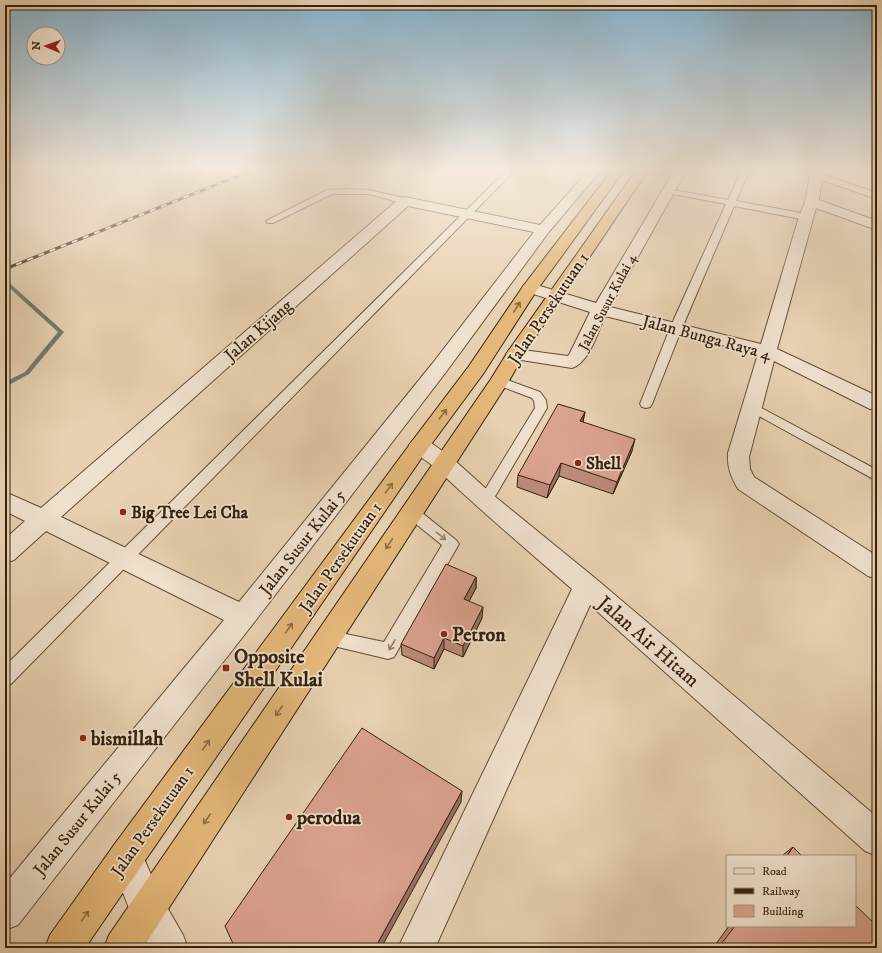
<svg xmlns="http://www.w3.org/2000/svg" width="882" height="953" font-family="'IM FELL DW Pica',serif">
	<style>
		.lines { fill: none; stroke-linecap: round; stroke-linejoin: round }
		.stream { fill: #707b6f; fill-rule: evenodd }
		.lane-casing { stroke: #624d36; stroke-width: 2 }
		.street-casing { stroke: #624d36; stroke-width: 2 }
		.highway-casing { stroke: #35210d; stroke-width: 2 }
		.lane { fill: #f0e1cd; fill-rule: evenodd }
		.street { fill: #f0e1cd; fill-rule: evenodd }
		.highway { fill: #e4b879; fill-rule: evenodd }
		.rail-casing { stroke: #35210d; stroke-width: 3 }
		.rail { stroke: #f0e1cd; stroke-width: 2; stroke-dasharray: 6; stroke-linecap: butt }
		.wall { fill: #bb8b7c; stroke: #35210d }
		.shaded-wall { fill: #997165; stroke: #35210d }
		.building { fill: #daa290; stroke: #35210d }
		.oneway { stroke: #8c6c43 }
		.oneway2 { stroke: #92816d }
		.poi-dot { fill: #8f2418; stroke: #f0e1cd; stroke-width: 1.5 }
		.labels { text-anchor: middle; stroke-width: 3.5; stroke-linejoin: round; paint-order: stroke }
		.far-street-label { font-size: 14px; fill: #35210d; stroke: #f0e1cd }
		.street-label { font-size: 17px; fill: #35210d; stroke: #f0e1cd }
		.poi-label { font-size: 17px; font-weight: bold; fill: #35210d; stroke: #f0e1cd; text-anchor: start }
		.near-poi-label { font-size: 20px; font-weight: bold; fill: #35210d; stroke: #f0e1cd; text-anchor: start }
		.near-street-label { font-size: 20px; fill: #35210d; stroke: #f0e1cd }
	</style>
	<rect width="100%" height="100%" fill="#e8d1b2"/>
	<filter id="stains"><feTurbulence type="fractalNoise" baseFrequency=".005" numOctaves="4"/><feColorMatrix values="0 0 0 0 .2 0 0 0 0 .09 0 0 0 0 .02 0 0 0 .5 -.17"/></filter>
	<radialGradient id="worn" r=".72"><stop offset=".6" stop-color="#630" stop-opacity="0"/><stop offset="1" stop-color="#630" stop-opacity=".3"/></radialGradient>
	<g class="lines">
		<path class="stream" d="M5 279 64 332 29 374 5 387V382L25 372 58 332 5 284Z"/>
		<defs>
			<path id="lane" d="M508 169H516L11 684 5 686V666Z
				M742 169H750L736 201 806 214 810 217 806 220 734 206 682 328 652 404 650 407 646 408 642 407 640 404 670 328 726 204 668 193 664 191 668 189 728 200Z
				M813 173H819L877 193V199L813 177Z
				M348 189 369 190 408 199 409 201 405 204 369 194H332L273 223H267L266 221 327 190Z
				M499 377 540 392 546 400 547 408 490 505 485 506 480 505 478 501 535 408 534 401 532 398 495 384 493 381 495 378Z
				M752 403 877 470V481L748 410 746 407 748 404Z
				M411 506 416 508 456 540 459 544 394 657 388 659 321 643 318 638 321 633 327 630 384 642 442 545 406 516 404 512 406 508Z"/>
			<path id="street" d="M590 169H602L548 233 446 372 252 625 18 925 5 930V884L224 620 46 531 14 560 5 563V539L25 521 5 511V492L41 508 400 198 405 197 540 225ZM408 206 534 232 432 364 239 602 61 517Z
				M675 169H687L610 307 761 344 799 217 805 202 811 169H823L819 200 877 221V230L816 208 777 349 877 396V410L870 409 774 361 749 457 750 469 754 477 877 556V579L868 576 738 489C731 477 727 467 728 453L758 354 605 316C598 332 589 363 572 368L515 359 509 358 506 354 509 350 515 349 568 356 570 353 590 312 524 291 522 288 524 285 530 283 596 303Z
				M420 438 427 440 452 458 493 495 595 578 877 817V856L865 851 590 605 435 948H398L572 589C527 550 482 512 439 471 430 462 416 456 409 445L413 440Z
				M126 840 138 845 160 895 183 935 188 948H150L134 921 109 857 114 845Z"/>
			<path id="highway" d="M613 169H625L537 290 483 374 427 450 85 948H45L50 935 114 845 413 440 469 366 524 285Z
				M637 169H649L524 354 509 381 143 948H104L109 935 491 379 509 350Z"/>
		</defs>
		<use href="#lane" class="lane-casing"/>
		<use href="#street" class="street-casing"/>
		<use href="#highway" class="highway-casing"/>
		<use href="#lane" class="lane"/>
		<use href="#street" class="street"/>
		<use href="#highway" class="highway"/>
		<defs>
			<path id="rail" d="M5 269 256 169"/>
		</defs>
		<use href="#rail" class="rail-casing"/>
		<use href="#rail" class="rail"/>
	</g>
	<path class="wall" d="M585 412 583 422 632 451 613 494 559 476 547 498 517 487 518 475Z
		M476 577V588L469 601 482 618 463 657 444 649 434 669 402 655 401 644Z
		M793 847 787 856H782L783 855Z
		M729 926H855L877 948H713Z"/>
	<path class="shaded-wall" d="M585 412 582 425 580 421Z
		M635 439 632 451 613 494 617 482Z
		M561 463 559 476 547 498 550 485Z
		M476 577V588L464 611V599Z
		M483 607 482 618 463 657V646Z
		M444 638V649L434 669V658Z
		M462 791 461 802 381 948H375Z"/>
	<path class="building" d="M558 404 585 412 580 421 635 439 617 482 561 463 550 485 518 475Z
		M446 564 476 577 464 599 483 607 463 646 444 638 434 658 401 644Z
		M362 728 462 791 375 948H235L225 926Z
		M793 847 802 856H787Z
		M855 905 877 926V948H718L735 926H855Z"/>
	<defs><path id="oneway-shaft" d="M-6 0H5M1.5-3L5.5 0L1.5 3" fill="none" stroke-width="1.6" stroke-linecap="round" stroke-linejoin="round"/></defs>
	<g class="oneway">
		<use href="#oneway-shaft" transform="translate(517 307) rotate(-57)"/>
		<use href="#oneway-shaft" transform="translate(443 414) rotate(-53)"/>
		<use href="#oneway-shaft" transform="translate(389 488) rotate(-55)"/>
		<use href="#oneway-shaft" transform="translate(389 544) rotate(124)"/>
		<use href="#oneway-shaft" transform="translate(289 628) rotate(-55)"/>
		<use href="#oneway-shaft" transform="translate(279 711) rotate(124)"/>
		<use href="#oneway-shaft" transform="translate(206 745) rotate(-55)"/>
		<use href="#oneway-shaft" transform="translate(207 819) rotate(124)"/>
		<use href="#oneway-shaft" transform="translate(85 916) rotate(-55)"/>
	</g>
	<g class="oneway2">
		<use href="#oneway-shaft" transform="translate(441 536) rotate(39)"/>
		<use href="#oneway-shaft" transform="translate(392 645) rotate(121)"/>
	</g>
	<linearGradient id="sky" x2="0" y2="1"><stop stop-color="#88b5d2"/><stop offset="0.56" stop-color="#f5eadc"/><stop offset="1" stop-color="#f5eadc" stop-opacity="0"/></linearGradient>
	<rect width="882" height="302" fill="url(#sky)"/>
	<g class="poi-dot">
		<circle cx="578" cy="463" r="4"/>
		<circle cx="123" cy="512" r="4"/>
		<circle cx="444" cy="634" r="4"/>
		<rect x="222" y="664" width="8" height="8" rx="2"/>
		<circle cx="83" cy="738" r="4"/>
		<circle cx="289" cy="817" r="4"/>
	</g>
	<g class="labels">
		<g class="far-street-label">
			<text transform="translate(607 302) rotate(-62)" y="5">Jalan Susur Kulai 4</text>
		</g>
		<g class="street-label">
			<text transform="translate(548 308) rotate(-56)" y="6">Jalan Persekutuan 1</text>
			<text transform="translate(258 330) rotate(-41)" y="6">Jalan Kijang</text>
			<text transform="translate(707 337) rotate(15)" y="6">Jalan Bunga Raya 4</text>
			<text transform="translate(302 542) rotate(-52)" y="6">Jalan Susur Kulai 5</text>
			<text transform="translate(340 557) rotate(-55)" y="6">Jalan Persekutuan 1</text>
			<text transform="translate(152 821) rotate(-55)" y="6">Jalan Persekutuan 1</text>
			<text transform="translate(77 823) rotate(-51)" y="6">Jalan Susur Kulai 5</text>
		</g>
		<g class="poi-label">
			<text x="586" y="469">Shell</text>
			<text x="131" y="518">Big Tree Lei Cha</text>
		</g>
		<g class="near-poi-label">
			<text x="452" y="641">Petron</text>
			<text x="234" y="663">Opposite<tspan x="234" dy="23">Shell Kulai</tspan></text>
			<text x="91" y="745">bismillah</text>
			<text x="297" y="824">perodua</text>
		</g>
		<g class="near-street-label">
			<text transform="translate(649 641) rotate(41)" y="7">Jalan Air Hitam</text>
		</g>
	</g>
	<rect width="882" height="953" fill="none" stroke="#e8d1b2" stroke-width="20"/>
	<rect x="6" y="6" width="870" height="941" fill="none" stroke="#35210d" stroke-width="2"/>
	<rect x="10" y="10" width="862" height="933" fill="none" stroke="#35210d"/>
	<rect x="726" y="855" width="130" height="72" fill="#f0e1cd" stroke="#a59480"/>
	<rect x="734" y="868" width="20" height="6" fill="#f0e1cd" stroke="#a59480"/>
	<text x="762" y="875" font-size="12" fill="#35210d">Road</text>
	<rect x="734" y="888" width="20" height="6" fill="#35210d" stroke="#a59480"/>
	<text x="762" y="895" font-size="12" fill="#35210d">Railway</text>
	<rect x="734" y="905" width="20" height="12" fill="#daa290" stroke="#a59480"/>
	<text x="762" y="915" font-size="12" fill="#35210d">Building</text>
	<g transform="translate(46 46) rotate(272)"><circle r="19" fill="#f0e1cd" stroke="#a59480"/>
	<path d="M0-3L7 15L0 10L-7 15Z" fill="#8f2418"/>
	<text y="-6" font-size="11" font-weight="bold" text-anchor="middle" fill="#35210d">N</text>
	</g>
	<rect width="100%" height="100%" filter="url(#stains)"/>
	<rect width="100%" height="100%" fill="url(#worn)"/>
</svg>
